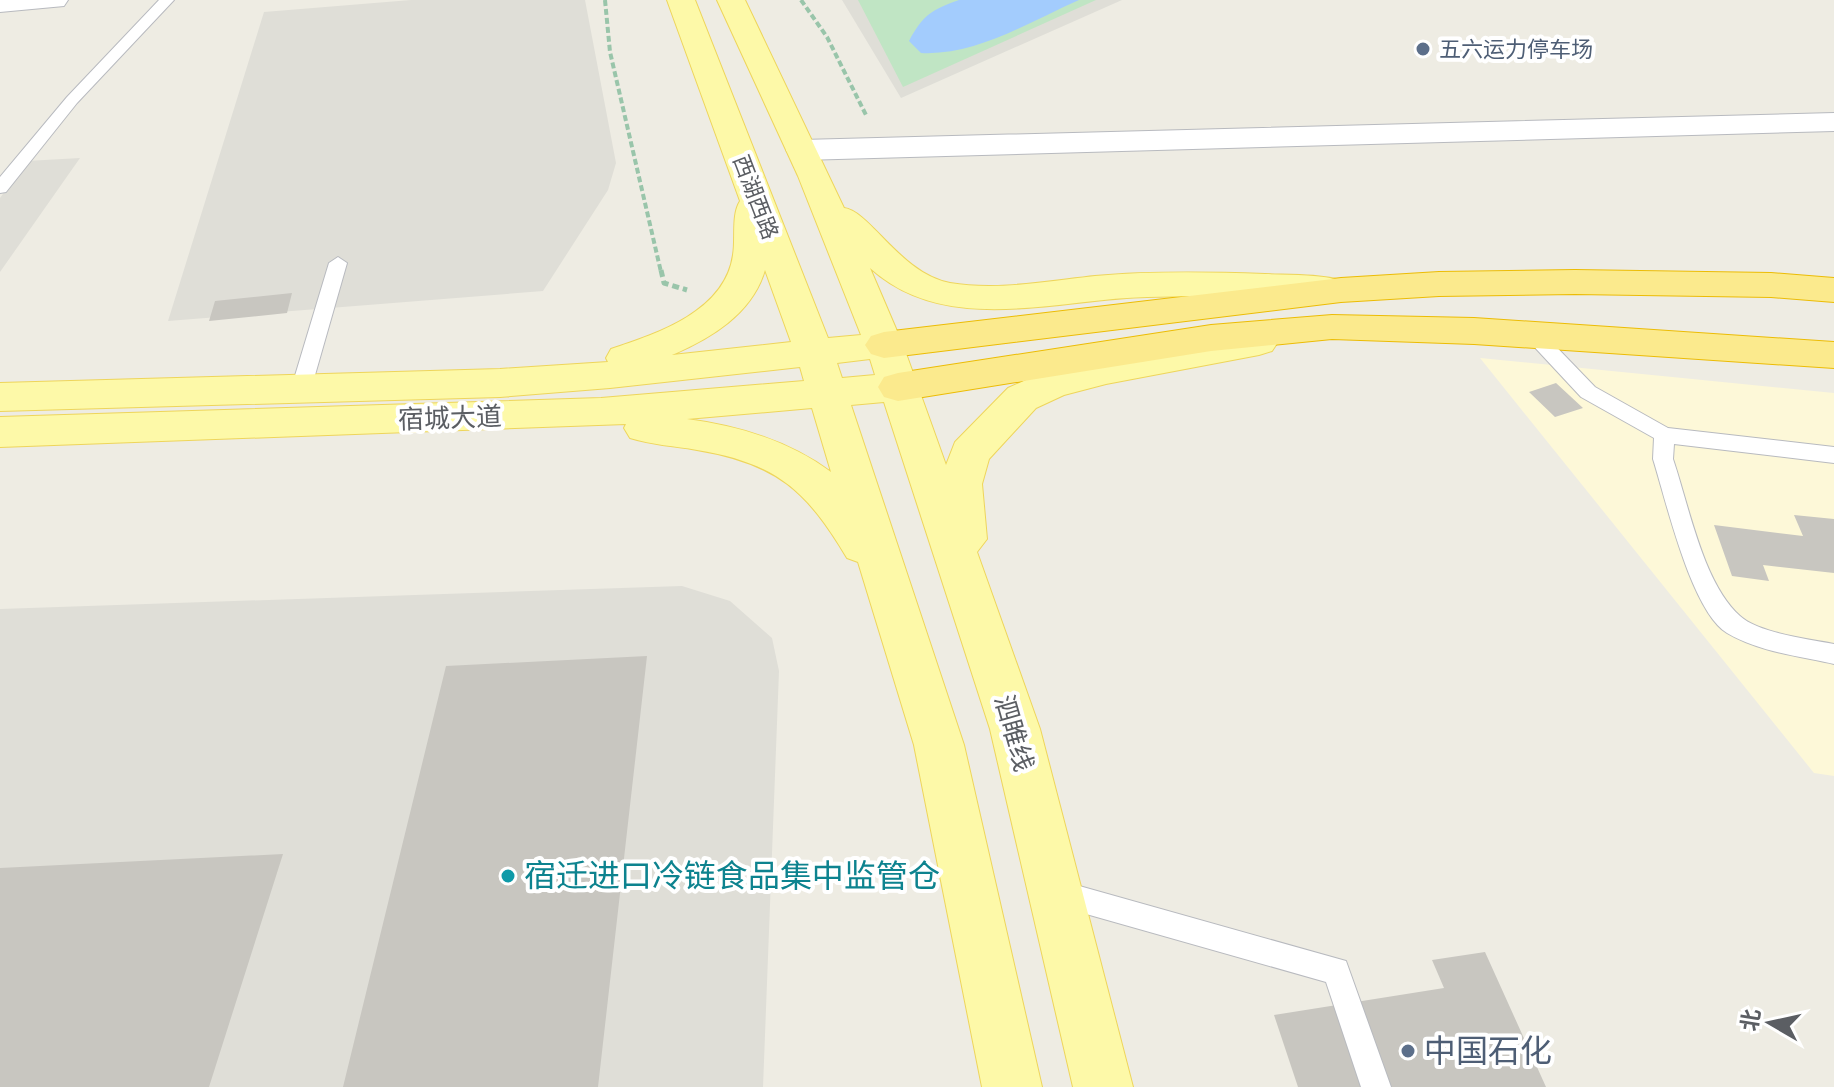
<svg xmlns="http://www.w3.org/2000/svg" width="1834" height="1087" font-family="Karla,'Noto Sans SC',sans-serif">
	<style>
		.commercial { fill: #fdf8d8 }
		.industrial { fill: #dfded7 }
		.green { fill: #c0e5c4 }
		.water { fill: #a3ccfd }
		.building { fill: #c8c6c0 }
		.lines { fill: none; stroke-linecap: round; stroke-linejoin: round }
		.lane-casing { stroke: #b8babf; stroke-width: 2 }
		.street-casing { stroke: #b8babf; stroke-width: 2 }
		.primary-casing { stroke: #eed55b; stroke-width: 2 }
		.highway-casing { stroke: #ecbc05; stroke-width: 2 }
		.path-far1 { stroke: #99c5aa; stroke-width: 4; stroke-dasharray: 6 3; stroke-linecap: butt }
		.path { stroke: #99c5aa; stroke-width: 5; stroke-dasharray: 7 4; stroke-linecap: butt }
		.lane { fill: #fff; fill-rule: evenodd }
		.street { fill: #fff; fill-rule: evenodd }
		.primary { fill: #fdf9a8; fill-rule: evenodd }
		.highway { fill: #fbea8d; fill-rule: evenodd }
		.service-dot { fill: #5c6f8a; stroke: #fff; stroke-width: 3 }
		.culture-dot { fill: #0f9aa8; stroke: #fff; stroke-width: 3 }
		.labels { text-anchor: middle; stroke-width: 8; stroke-linejoin: round; paint-order: stroke }
		.far-service-label { font-size: 22px; fill: #4e5e75; stroke: #fff; text-anchor: start }
		.far-street-label { font-size: 22px; fill: #5b5e63; stroke: #fff }
		.street-label { font-size: 26px; fill: #5b5e63; stroke: #fff }
		.near-culture-label { font-size: 32px; fill: #0d838f; stroke: #fff; text-anchor: start }
		.near-service-label { font-size: 32px; fill: #4e5e75; stroke: #fff; text-anchor: start }
	</style>
	<rect width="100%" height="100%" fill="#eeece3"/>
	<path class="commercial" d="M1480 358 1834 393V776L1814 773Z"/>
	<path class="industrial" d="M411 0H585L616 163 608 190 543 291 168 321 264 12Z
		M842 0H1122L901 98Z
		M80 158 0 272V198L27 161Z
		M682 586 730 601 772 638 779 671 763 1087H0V609Z"/>
	<path class="green" d="M858 0H1096L903 87Z"/>
	<path class="water" d="M959 0H1079C1029 22 976 56 921 53L909 41C923 15 931 10 959 0Z"/>
	<path class="building" d="M292 293 287 313 209 321 215 301Z
		M1556 383 1583 408 1555 417 1529 392Z
		M1794 515 1834 519V573L1763 565 1769 581 1732 576 1714 525 1803 536Z
		M647 656 598 1087H343L446 666Z
		M283 854 209 1087H0V868Z
		M1485 952 1546 1087H1298L1274 1015 1444 988 1432 960Z"/>
	<g class="lines">
		<defs>
			<path id="lane" d="M159 0H174L77 103 6 192 0 193V177L67 97Z
				M338 257 347 263 311 389 301 396 294 394 291 389 329 263Z
				M1534 329 1541 331 1595 387 1668 428 1834 447V463L1674 444 1673 459C1689 506 1703 583 1740 616 1758 633 1809 639 1834 644V664C1799 656 1759 652 1727 633 1691 611 1666 500 1653 459L1654 438 1581 397 1527 339 1525 335 1527 331Z
				M1058 880 1346 961 1391 1087H1361L1326 982 1058 906 1048 903 1044 893 1048 883Z"/>
			<path id="street" d="M0 0H68L64 6 0 12Z
				M1834 113V131L802 160 791 157 786 150 791 143 802 140Z"/>
			<path id="primary" d="M667 0H695L828 338 861 335 798 176 717 0H745L844 208C870 211 901 274 950 283 997 291 1048 281 1095 276 1151 271 1209 272 1265 274 1291 275 1319 274 1344 281L1349 289 1344 297 1331 301C1270 297 1209 295 1147 297 1056 299 946 337 870 268L903 345 946 465 955 442 1008 388 1039 374 1106 358 1259 329 1272 333 1278 342 1272 351 1259 355 1106 384 1064 395 1036 408 989 459 982 484 987 539 977 552 1040 729 1133 1087H1073L990 729 884 402 851 405 964 745 1042 1087H982L914 745 858 562 847 558C807 491 777 463 697 450 675 446 652 445 630 438L624 428 626 424 0 447V417L601 398 804 381 800 367 610 388 500 397 0 411V383L500 369 608 362 606 358 611 349C659 333 725 311 733 255 736 238 731 215 740 201ZM765 270 791 342 672 355C711 338 752 314 765 270ZM870 359 875 375 842 378 837 363ZM812 408 831 472C789 441 740 426 687 419Z"/>
			<path id="highway" d="M1575 270 1771 273 1834 278V302L1771 297 1575 294 1439 296 1341 302 884 358 871 354 865 345 871 336 884 332 1341 278 1439 272Z
				M1332 315 1474 318 1834 342V368L1474 344 1332 339 1211 351 898 401 884 397 878 387 884 377 898 373 1211 325Z"/>
		</defs>
		<use href="#lane" class="lane-casing"/>
		<use href="#street" class="street-casing"/>
		<use href="#primary" class="primary-casing"/>
		<use href="#highway" class="highway-casing"/>
		<path class="path-far1" d="M605 0 610 52 661 272
			M801 0 827 37 867 117"/>
		<path class="path" d="M661 270 664 283 687 290"/>
		<use href="#lane" class="lane"/>
		<use href="#street" class="street"/>
		<use href="#primary" class="primary"/>
		<use href="#highway" class="highway"/>
	</g>
	<g class="service-dot">
		<circle cx="1423" cy="49" r="8"/>
		<circle cx="1408" cy="1051" r="8"/>
	</g>
	<circle class="culture-dot" cx="508" cy="876" r="8"/>
	<g class="labels">
		<g class="far-service-label">
			<text x="1439" y="57">五六运力停车场</text>
		</g>
		<g class="far-street-label">
			<text transform="translate(756 197) rotate(69)" y="8">西湖西路</text>
		</g>
		<g class="street-label">
			<text transform="translate(450 418) rotate(-2)" y="9">宿城大道</text>
			<text transform="translate(1014 733) rotate(74)" y="9">泗睢线</text>
		</g>
		<g class="near-culture-label">
			<text x="524" y="887">宿迁进口冷链食品集中监管仓</text>
		</g>
		<g class="near-service-label">
			<text x="1424" y="1062">中国石化</text>
		</g>
	</g>
	<g transform="translate(1770 1023) rotate(279)" stroke="#ffffff" stroke-width="6" paint-order="stroke">
	<path d="M0-6L14 30L0 20L-14 30Z" fill="#5b5e63"/>
	<text y="-12" font-size="22" font-weight="bold" text-anchor="middle" fill="#5b5e63">北</text>
	</g>
</svg>
